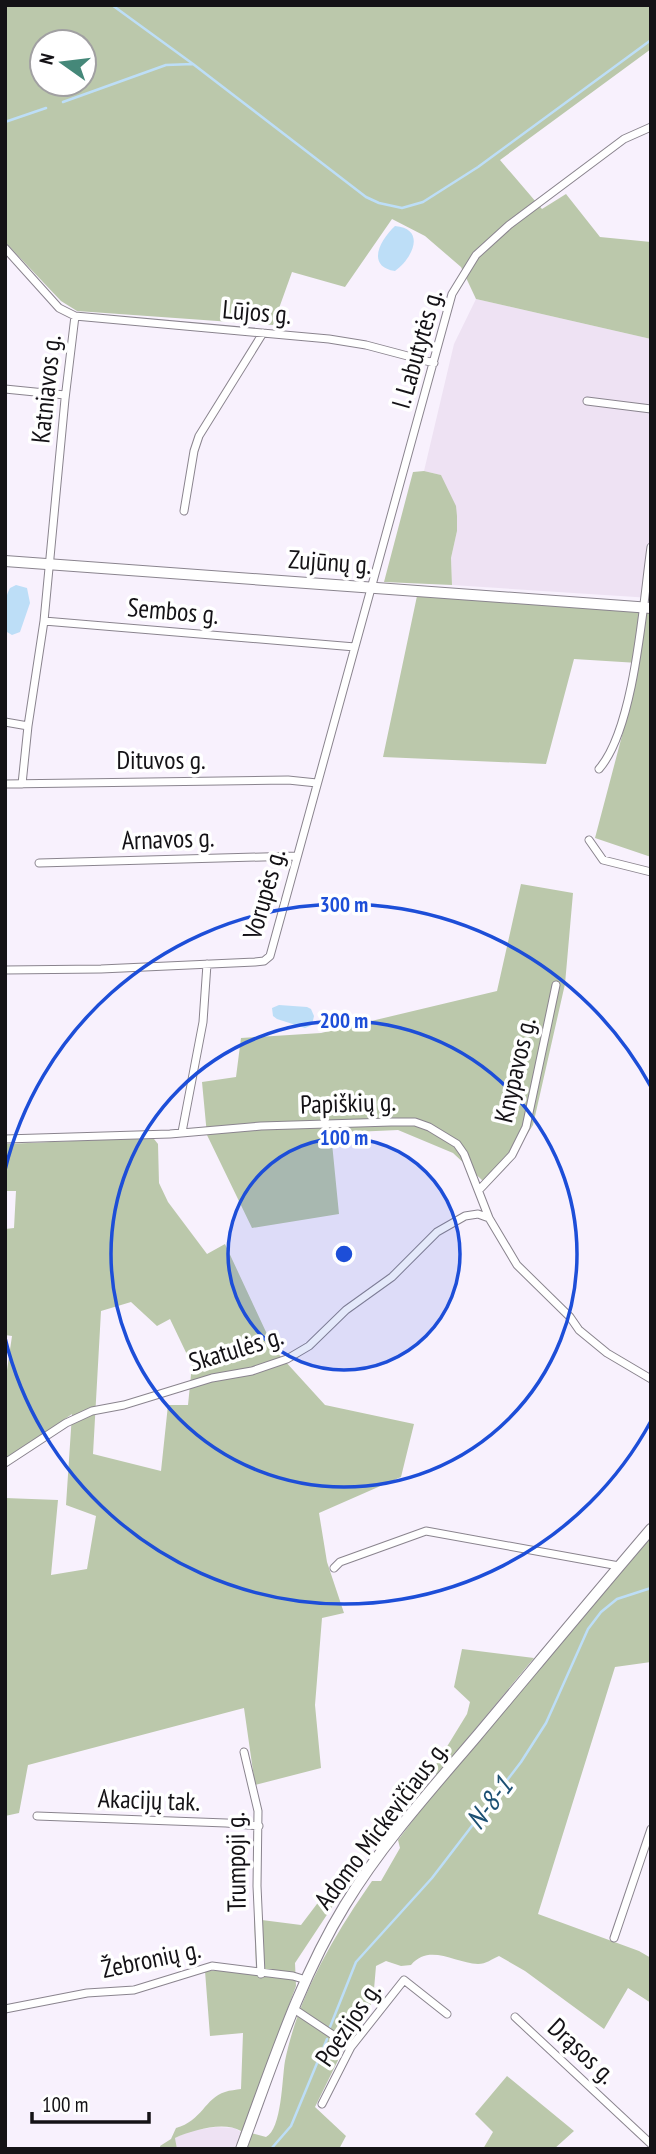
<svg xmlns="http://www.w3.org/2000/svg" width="656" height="2154" font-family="'PT Sans Narrow',sans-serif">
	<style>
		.built { fill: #eee2f3 }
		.green { fill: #bbc8ab; fill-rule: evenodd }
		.water { fill: #bddef7 }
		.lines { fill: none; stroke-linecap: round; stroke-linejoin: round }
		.stream { stroke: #bddef7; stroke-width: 2.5 }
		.street-casing { stroke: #8a848e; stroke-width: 9 }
		.secondary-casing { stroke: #8a848e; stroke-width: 12 }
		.street { stroke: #fff; stroke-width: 7 }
		.secondary { stroke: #fff; stroke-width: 10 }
		.ring { fill: none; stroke: #1d4ed8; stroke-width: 3.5 }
		.labels { text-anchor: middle; stroke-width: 7; stroke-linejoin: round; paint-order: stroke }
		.street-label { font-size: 26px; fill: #141216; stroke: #fff }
		.water-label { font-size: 28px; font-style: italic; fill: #1c5073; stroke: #fff }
		.centre { fill: #1d4ed8; stroke: #fff; stroke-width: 3.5 }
		.ring-label { font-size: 21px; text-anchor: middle; font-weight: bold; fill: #1d4ed8; stroke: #fff; stroke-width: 7; stroke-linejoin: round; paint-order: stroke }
	</style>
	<rect width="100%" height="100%" fill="#f8f1fd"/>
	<path class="built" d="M476 299 651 339V598L452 585 451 558 457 531 441 475 424 471 454 344Z
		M216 2127 234 2128 241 2132 234 2149H177L175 2138 190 2131Z"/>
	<path class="green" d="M5 5H651V49L500 160 542 209 566 194 600 237 651 242V339L476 299 461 267 425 236 392 219 345 287 292 272 273 325 77 311 61 301 5 242ZM42 42H84V84H42Z
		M424 471 441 475 456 506 457 516V531L451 558 452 585 384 582 413 472Z
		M417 596 651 613V857L595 838 633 694 638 663 574 659 546 764 383 757Z
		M521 884 573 893 565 984 533 1125 511 1160 483 1181 453 1153 398 1130 331 1133 339 1214 252 1228 207 1135 202 1082 236 1077 241 1038 321 1033 497 991Z
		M142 1138 154 1139 158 1144 159 1183 168 1202 207 1254 225 1244 274 1349 325 1405 414 1424 401 1477 319 1513 327 1562 344 1613 322 1618 315 1705 321 1768 255 1785 244 1708 28 1765 19 1813 5 1816V1498L58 1500 51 1575 87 1569 96 1516 66 1505 72 1414 5 1461V1384L12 1336 5 1335V1229L14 1228 16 1191H5V1144ZM131 1302 157 1326 170 1319 192 1365 188 1405H168L161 1471 93 1454 101 1311Z
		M651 1535V1662L615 1667 538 1914 639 1951 651 1958V2003L628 1988 604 2029 525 1971 499 1956C492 1959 486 1964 478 1964 455 1963 429 1943 411 1965L401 1966 386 1961 376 1966 373 2001 349 2038 315 2107 346 2136 339 2149H245L251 2133 266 2137C282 2129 282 2078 285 2061 298 1996 335 1934 372 1881H381L400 1848 398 1840 430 1798Z
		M462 1649 534 1658 437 1775 432 1771 467 1714 470 1702 454 1687Z
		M326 1892H342L295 1963 296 1986 236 2149 241 2131C224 2121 193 2130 175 2138L177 2149H161L160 2146 171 2139 176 2128C202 2121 205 2098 225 2092 230 2090 236 2090 241 2089L243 2033 210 2036 205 1971 256 1969 254 1919 301 1925Z
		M507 2076 574 2131 554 2149H483L493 2132 475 2114Z"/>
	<path class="water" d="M395 226C427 229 412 259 395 271 365 266 381 239 395 226Z
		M16 585 27 588 30 603 20 632 12 635 7 632C3 619 3 601 10 588Z
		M279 1005 307 1007 311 1009 314 1016 312 1025 305 1028 277 1019 273 1016 272 1008Z"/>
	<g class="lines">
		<path class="stream" d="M112 5 193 64 366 197 379 203 402 208 423 202 478 167 651 40
			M63 102 166 65 193 64
			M5 122 46 108
			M330 2027 356 1962 432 1878 521 1762 546 1723 588 1629 601 1612 617 1599 651 1588
			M271 2149 291 2126 327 2039"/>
		<defs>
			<path id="street" d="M5 248 59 308 75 316 329 339 366 345 434 363
				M5 389 65 395
				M587 401 651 409
				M184 511 194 451 199 436 263 333
				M44 621 355 647
				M5 722 28 726
				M599 769C635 728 643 603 651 547
				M5 784 288 780 317 783
				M22 784 28 726 44 621 65 399 75 316
				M589 840 603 860 651 872
				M39 863 297 856
				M5 970 101 969 255 962 264 961 270 956 452 294 476 255 509 225 624 139 651 127
				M182 1132 203 1022 207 964
				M5 1139 170 1134 261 1126 391 1122H415L429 1127 457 1144 464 1154 489 1218 517 1265 570 1317 579 1330 607 1353 651 1379
				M479 1190 512 1155 526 1127 556 985
				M5 1463 66 1423 92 1411 124 1405 212 1378 252 1371 287 1359 309 1346 346 1310 392 1277 437 1232 465 1216 478 1214 489 1218
				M334 1568 340 1562 426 1531 619 1566
				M244 1752 258 1811 257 1886 261 1974
				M37 1816 226 1823 259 1826
				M614 1938 651 1829
				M5 2009 87 1993 134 1990 212 1966 293 1976 306 1980
				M294 2009 351 2047
				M515 2017 651 2144
				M322 2104 351 2047 404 1980 447 2014"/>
			<path id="secondary" d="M5 561 651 608
				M241 2149C272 2066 299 1980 345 1905 382 1844 430 1791 476 1737 534 1668 592 1598 651 1529"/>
		</defs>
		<use href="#street" class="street-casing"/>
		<use href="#secondary" class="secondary-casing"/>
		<use href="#street" class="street"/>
		<use href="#secondary" class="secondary"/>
	</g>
	<circle cx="344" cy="1254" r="116" fill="#1d4ed8" fill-opacity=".12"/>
	<g class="ring">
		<circle cx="344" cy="1254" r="116"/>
		<circle cx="344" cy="1254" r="233"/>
		<path d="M651 1421A349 349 0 0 1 5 1338M5 1170A349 349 0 0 1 651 1087"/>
	</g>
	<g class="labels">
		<g class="street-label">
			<text transform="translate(257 312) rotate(5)" y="9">Lūjos g.</text>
			<text transform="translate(417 349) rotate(-74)" y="9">I. Labutytės g.</text>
			<text transform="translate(46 389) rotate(-84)" y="9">Katniavos g.</text>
			<text transform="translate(330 562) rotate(4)" y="9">Zujūnų g.</text>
			<text transform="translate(173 611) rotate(5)" y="9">Sembos g.</text>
			<text x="161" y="769">Dituvos g.</text>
			<text transform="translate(168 839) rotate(-2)" y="9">Arnavos g.</text>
			<text transform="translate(264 894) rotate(-74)" y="9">Vorupės g.</text>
			<text transform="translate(515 1070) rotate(-77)" y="9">Knypavos g.</text>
			<text transform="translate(348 1103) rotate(-2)" y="9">Papiškių g.</text>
			<text transform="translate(236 1349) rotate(-17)" y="9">Skatulės g.</text>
			<text transform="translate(149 1800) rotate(2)" y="9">Akacijų tak.</text>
			<text transform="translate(381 1825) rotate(-53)" y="9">Adomo Mickevičiaus g.</text>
			<text transform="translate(236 1862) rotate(-91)" y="9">Trumpoji g.</text>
			<text transform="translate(151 1959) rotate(-12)" y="9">Žebronių g.</text>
			<text transform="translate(348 2024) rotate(-56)" y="9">Poezijos g.</text>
			<text transform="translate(582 2051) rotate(43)" y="9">Drąsos g.</text>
		</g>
		<g class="water-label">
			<text transform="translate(489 1803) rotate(-53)" y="10">N-8-1</text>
		</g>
	</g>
	<circle cx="344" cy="1254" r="10" class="centre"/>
	<g class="ring-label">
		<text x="344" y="912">300 m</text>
		<text x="344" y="1028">200 m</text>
		<text x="344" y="1145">100 m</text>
	</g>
	<rect width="656" height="2154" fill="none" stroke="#141216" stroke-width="14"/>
	<g transform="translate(63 63) rotate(284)"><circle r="33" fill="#ffffff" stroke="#a1a0a2" stroke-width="2"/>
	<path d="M0-5L12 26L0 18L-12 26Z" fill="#458879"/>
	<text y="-10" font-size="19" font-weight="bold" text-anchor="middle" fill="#141216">N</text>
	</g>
	<path d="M32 2112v10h117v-10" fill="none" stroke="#141216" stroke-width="3.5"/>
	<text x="42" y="2112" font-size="21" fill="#141216" stroke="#ffffff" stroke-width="5" paint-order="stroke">100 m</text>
</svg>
